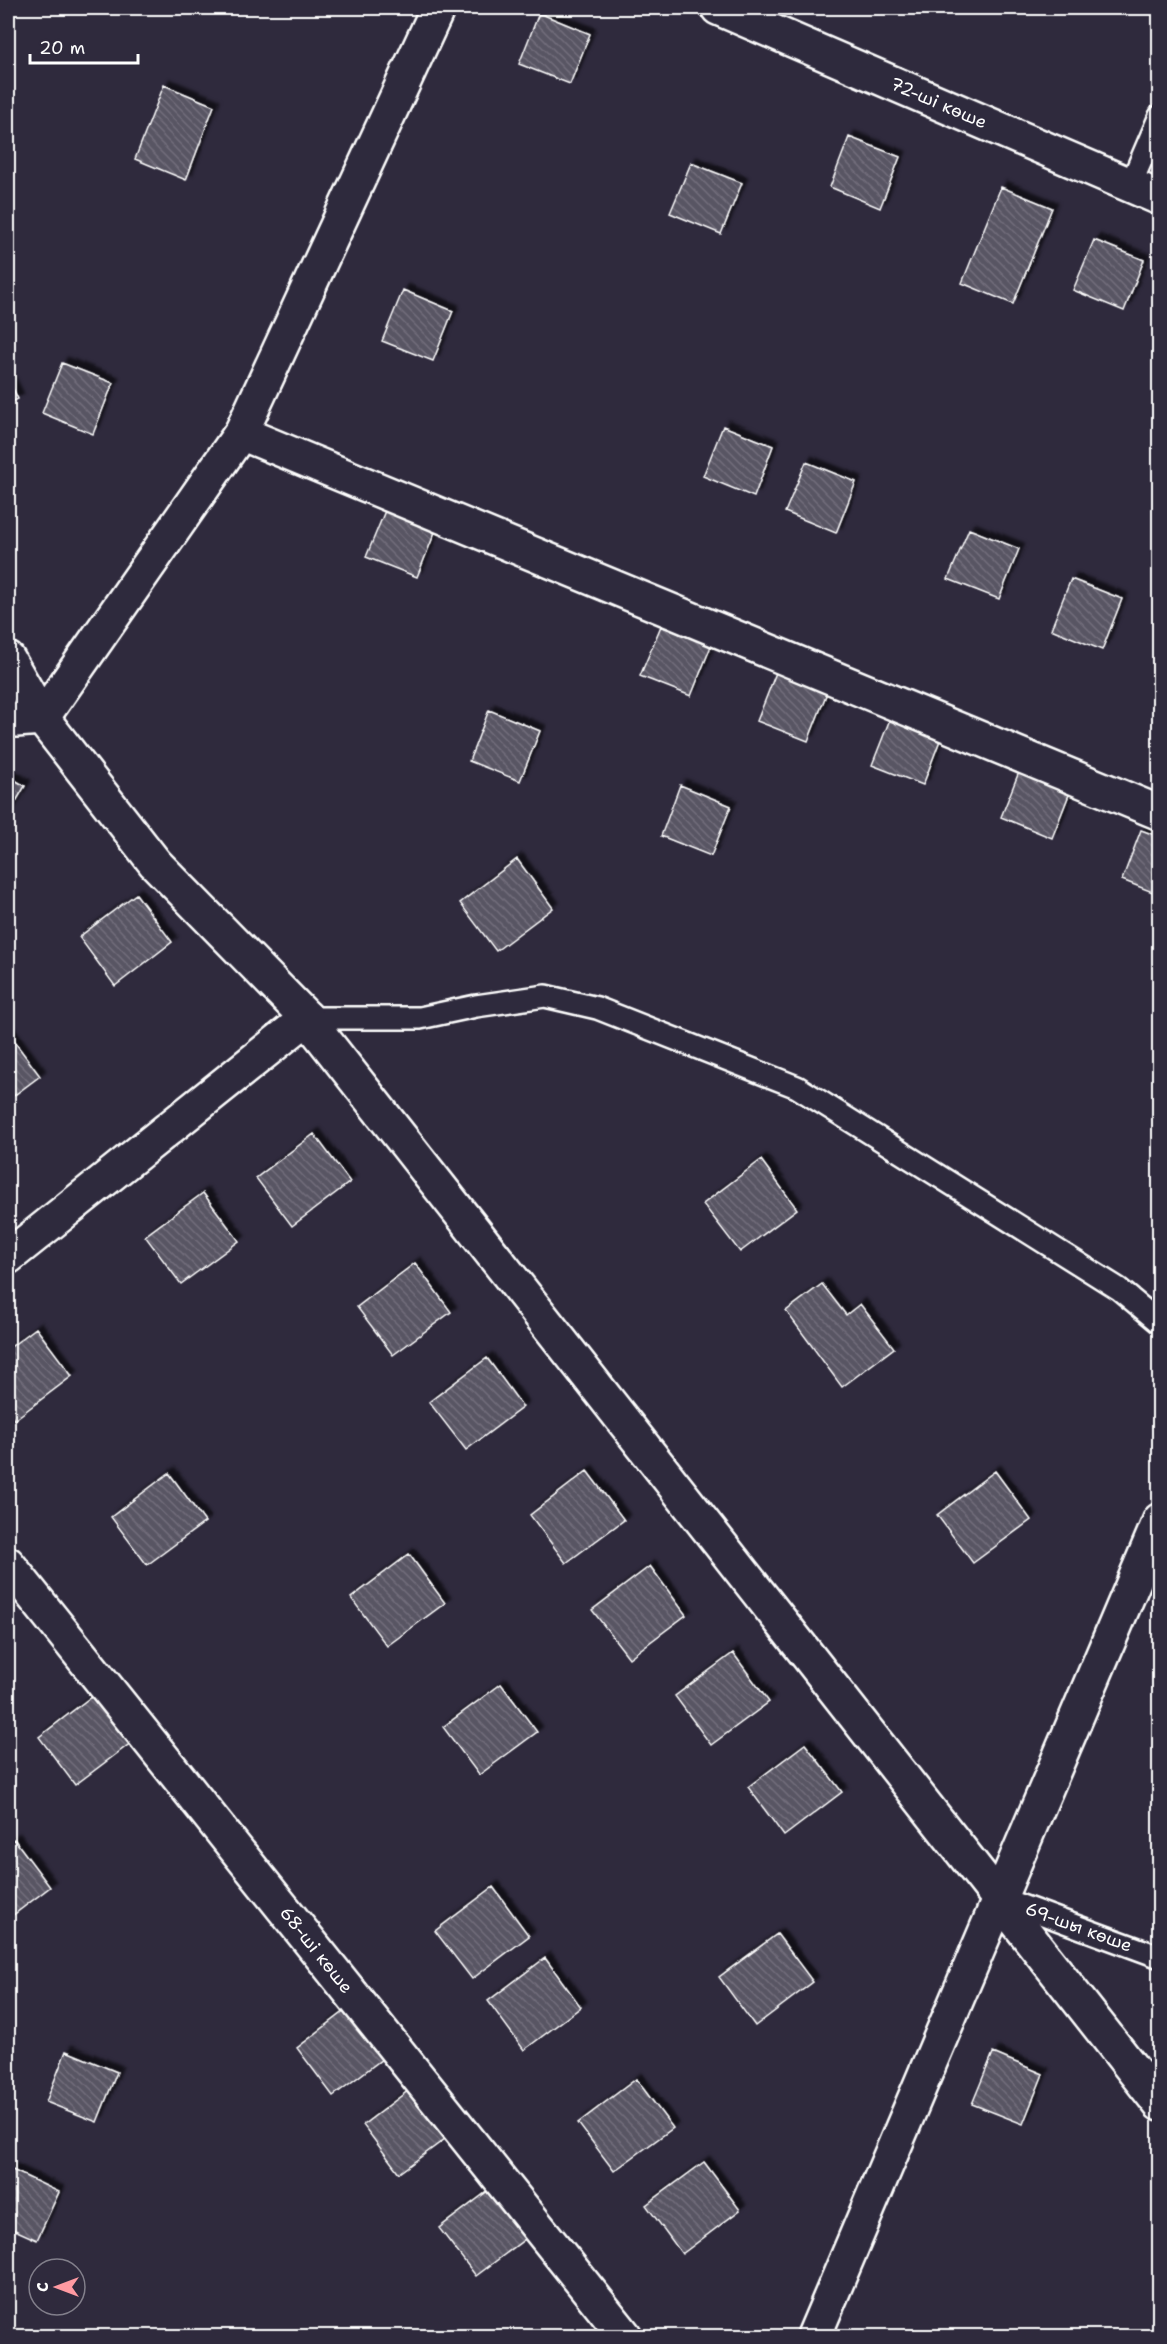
<svg xmlns="http://www.w3.org/2000/svg" width="1167" height="2344" font-family="'Shantell Sans',sans-serif">
	<style>
		.building { fill: url(#building-back-hatch); stroke: #fff; stroke-width: 1.5; filter: url(#shadow) }
		.lines { fill: none; stroke-linecap: round; stroke-linejoin: round }
		.lane-casing { stroke: #fff; stroke-width: 26 }
		.street-casing { stroke: #fff; stroke-width: 38 }
		.lane { stroke: #2f2a3d; stroke-width: 21 }
		.street { stroke: #2f2a3d; stroke-width: 33 }
		.labels { text-anchor: middle; stroke-width: 6; stroke-linejoin: round; paint-order: stroke }
		.street-label { font-size: 18px; fill: #fff; stroke: #2f2a3d }
	</style>
	<defs>
		<pattern id="building-back-hatch" width="6" height="6" patternUnits="userSpaceOnUse" patternTransform="scale(1.5)"><rect width="6" height="6" fill="#595564"/><path d="M-1 5l2 2M0 0l6 6M5-1l2 2" fill="none" stroke="#726e7b"/></pattern>
		<filter id="shadow"><feDropShadow dx="5.5" dy="-5.5" stdDeviation="1.5" flood-color="#0009"/></filter>
	</defs>
	<rect width="100%" height="100%" fill="#2f2a3d"/>
	<filter id="ink" filterUnits="userSpaceOnUse"><feTurbulence type="fractalNoise" baseFrequency=".0167" numOctaves="2"/><feDisplacementMap in="SourceGraphic" scale="12" xChannelSelector="R" yChannelSelector="G"/><feConvolveMatrix kernelMatrix="1 2 1 2 8 2 1 2 1" color-interpolation-filters="sRGB"/></filter>
	<g filter="url(#ink)">
		<path class="building" d="M539 13 590 34 570 84 519 64Z
			M164 85 214 106 186 180 135 159Z
			M849 137 900 157 880 208 830 187Z
			M691 163 742 183 721 234 670 213Z
			M1001 187 1052 208 1013 304 962 283Z
			M1094 240 1144 260 1124 311 1073 290Z
			M403 290 453 311 433 361 382 341Z
			M62 363 113 383 93 434 42 413Z
			M8 379 18 399 8 404Z
			M723 426 773 446 754 497 703 476Z
			M806 462 856 482 836 533 785 512Z
			M387 506 437 527 417 577 366 557Z
			M969 529 1019 549 999 599 948 579Z
			M1071 579 1122 599 1102 650 1051 629Z
			M661 626 711 646 691 696 640 676Z
			M1160 652V668L1154 666Z
			M777 670 828 690 808 741 757 721Z
			M489 710 540 731 520 781 469 761Z
			M892 714 942 735 923 785 872 765Z
			M1021 767 1072 787 1052 838 1001 817Z
			M8 776 25 786 8 815Z
			M680 785 731 806 711 856 661 836Z
			M1141 830 1160 837V895L1122 880Z
			M517 859 553 908 496 951 460 903Z
			M136 894 172 942 115 986 79 937Z
			M8 1033 40 1076 8 1100Z
			M314 1134 350 1182 292 1226 256 1178Z
			M761 1160 797 1209 740 1252 703 1204Z
			M203 1193 239 1241 181 1284 145 1236Z
			M415 1263 451 1312 393 1355 357 1307Z
			M822 1284 846 1315 860 1304 894 1348 842 1387 786 1311Z
			M36 1328 72 1376 14 1420 8 1411V1349Z
			M487 1358 523 1407 466 1450 429 1402Z
			M587 1471 624 1520 566 1563 530 1515Z
			M995 1471 1031 1520 973 1563 937 1515Z
			M169 1473 205 1522 147 1565 111 1517Z
			M409 1554 445 1603 387 1646 351 1598Z
			M650 1566 686 1615 629 1658 592 1610Z
			M733 1653 769 1702 711 1745 675 1696Z
			M501 1684 537 1732 479 1775 443 1727Z
			M96 1693 132 1742 75 1785 39 1737Z
			M805 1744 842 1792 784 1836 748 1787Z
			M14 1839 50 1887 8 1919V1844Z
			M493 1887 529 1936 472 1979 435 1931Z
			M777 1934 813 1982 755 2026 719 1977Z
			M545 1958 581 2007 524 2050 488 2001Z
			M354 2004 390 2053 333 2096 297 2048Z
			M66 2051 117 2072 97 2122 46 2102Z
			M993 2053 1043 2074 1023 2124 972 2104Z
			M636 2079 673 2128 614 2171 578 2123Z
			M421 2081 457 2130 399 2173 363 2125Z
			M704 2162 740 2210 682 2254 646 2205Z
			M8 2168 59 2192 37 2240 8 2227Z
			M497 2184 533 2233 476 2276 439 2228Z"/>
		<g class="lines">
			<defs>
				<g id="lane">
					<path d="M1130 186 1160 116"/>
					<path d="M307 1018H420L476 1006 545 996 597 1008 797 1087 1119 1289 1160 1323"/>
					<path id="s1" d="M1000 1898 1160 1957"/>
				</g>
				<g id="street">
					<path id="s2" d="M718 8 1160 198"/>
					<path d="M241 433 1160 813"/>
					<path d="M8 659 42 718 155 863 307 1018 1160 2104"/>
					<path d="M8 718 16 720 42 718 241 433 438 8"/>
					<path d="M8 1257 307 1018"/>
					<path id="s3" d="M8 1564 625 2336"/>
					<path d="M814 2336 1160 1520"/>
				</g>
			</defs>
			<use href="#lane" class="lane-casing"/>
			<use href="#street" class="street-casing"/>
			<use href="#lane" class="lane"/>
			<use href="#street" class="street"/>
		</g>
	</g>
	<g class="labels">
		<g class="street-label">
			<text dy="6" stroke="none"><textPath href="#s2" startOffset="240">72-ші көше</textPath></text>
			<text dy="6" stroke="none"><textPath href="#s1" startOffset="84">69-шы көше</textPath></text>
			<text dy="6" stroke="none"><textPath href="#s3" startOffset="494">68-ші көше</textPath></text>
		</g>
	</g>
	<rect width="1167" height="2344" fill="none" stroke="#2f2a3d" stroke-width="30"/>
	<rect x="15" y="15" width="1137" height="2314" fill="none" stroke="#fff" stroke-width="2" filter="url(#ink)"/>
	<g transform="translate(57 2287) rotate(270)"><circle r="28" fill="#2f2a3d" stroke="#827f8b" stroke-width="1.5"/>
	<path d="M0-4.5L10 22L0 15L-10 22Z" fill="#ff9aa2"/>
	<text y="-9" font-size="16" font-weight="bold" text-anchor="middle" fill="#ffffff">С</text>
	</g>
	<path d="M30 54v9h108v-9" fill="none" stroke="#ffffff" stroke-width="3"/>
	<text x="39" y="54" font-size="18" fill="#ffffff" stroke="#2f2a3d" stroke-width="4.5" paint-order="stroke">20 m</text>
</svg>
